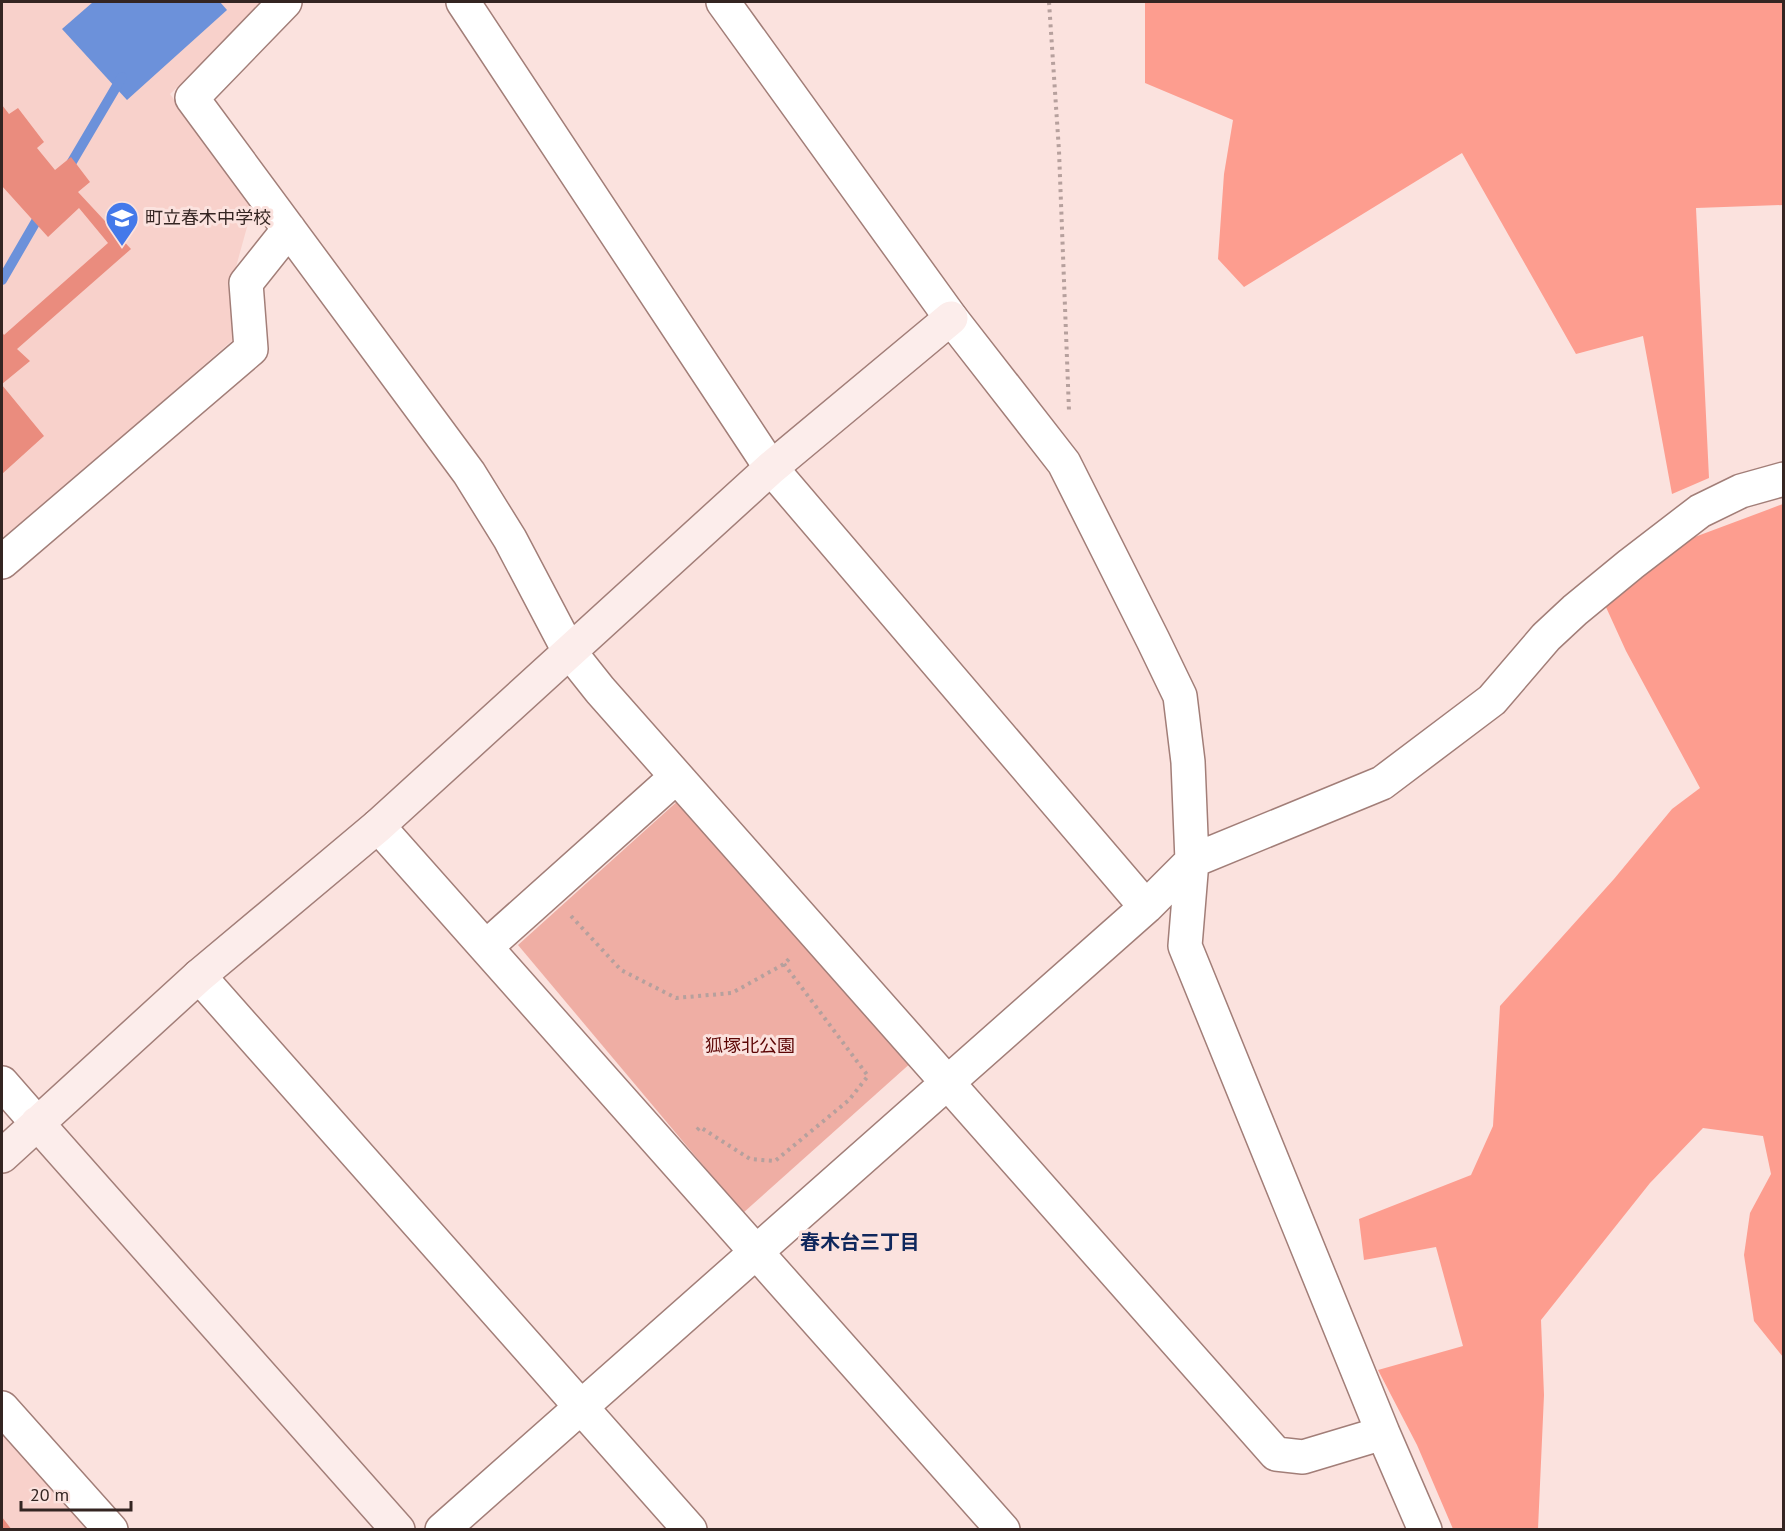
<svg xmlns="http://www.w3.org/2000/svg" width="1785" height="1531" font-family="'PT Sans','Noto Sans JP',sans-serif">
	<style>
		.built { fill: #f8d1cb }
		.green { fill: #efaea4 }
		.forest { fill: #fd9d8f }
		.water { fill: #6c91da }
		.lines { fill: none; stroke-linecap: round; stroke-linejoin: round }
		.stream { stroke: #6c91da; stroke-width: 10 }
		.building { fill: #ea8c7e }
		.street-casing { stroke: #a27e78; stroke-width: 36 }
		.secondary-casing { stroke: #a27e78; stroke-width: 36 }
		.path { stroke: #b6a09d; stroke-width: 4; stroke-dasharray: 3 4.5; stroke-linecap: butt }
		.street { stroke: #fff; stroke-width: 33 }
		.secondary { stroke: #fcedeb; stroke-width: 33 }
		.labels { text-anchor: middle; stroke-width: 6; stroke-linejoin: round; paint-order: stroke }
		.poi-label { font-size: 18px; fill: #342522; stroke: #fbe2de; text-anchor: start }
		.park-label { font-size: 18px; fill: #5c0504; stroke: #fbe2de }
		.neighbourhood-label { font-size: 20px; font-weight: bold; fill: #0f275c; stroke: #fbe2de }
	</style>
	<rect width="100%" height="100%" fill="#fbe2de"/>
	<path class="built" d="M2 2H267V4L170 94 252 209 231 285 235 338 2 541Z
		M2 1431 92 1529H2Z"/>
	<path class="green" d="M681 798 913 1061 743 1213 518 945Z"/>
	<path class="forest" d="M1145 2H1783V205L1696 208 1709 478 1672 494 1643 336 1576 354 1462 153 1244 287 1218 259 1224 174 1233 120 1145 83Z
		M1783 504V1357L1754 1321 1744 1255 1750 1213 1771 1174 1763 1136 1703 1128 1650 1183 1541 1320 1544 1395 1538 1529H1453L1417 1445 1378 1370 1463 1346 1436 1247 1364 1260 1359 1219 1471 1175 1493 1126 1500 1006 1614 879 1672 809 1700 788 1626 651 1605 605 1684 541Z"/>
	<path class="water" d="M93 2H220L227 10 127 100 62 29Z"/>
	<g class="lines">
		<path class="stream" d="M66 172 122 77
			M2 280 42 211"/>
	</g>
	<path class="building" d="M2 105 9 114 18 108 44 142 37 148 55 170 71 157 90 182 78 192 131 249 17 349 30 361 2 384V332L4 335 108 243 79 208 48 237 2 186Z
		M2 385 44 436 2 474Z
		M2 1517 12 1530H2Z"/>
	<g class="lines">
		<defs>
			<path id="street" d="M285 2 192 98 469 473 510 539 569 651 600 690 1276 1454 1303 1457 1383 1433
				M463 2 771 468 1146 907
				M723 2 951 318 1064 463 1153 640 1180 696 1188 762 1192 861 1185 946 1383 1433 1425 1530
				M2 562 251 349 246 283 289 229
				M378 826 1003 1530
				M486 947 676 777
				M199 976 690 1530
				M2 1083 37 1123
				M2 1408 111 1530
				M442 1530 1146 907 1192 861 1382 783 1492 700 1546 637 1575 610 1631 564 1700 511 1741 491 1784 479"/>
			<path id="secondary" d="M37 1123 398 1530
				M2 1156 199 976 378 826 771 468 951 318"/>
		</defs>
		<use href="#street" class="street-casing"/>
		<use href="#secondary" class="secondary-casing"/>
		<path class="path" d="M1049 2 1059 151 1069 411
			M571 916 621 970 676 998 732 993 784 964 790 958
			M697 1130 700 1127 750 1159 775 1161 849 1100 868 1076 784 964"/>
		<use href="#street" class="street"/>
		<use href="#secondary" class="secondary"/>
	</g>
	<defs>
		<symbol id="school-pin" viewBox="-11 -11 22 30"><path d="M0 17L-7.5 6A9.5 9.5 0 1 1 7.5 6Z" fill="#4479ea" stroke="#fbe2de"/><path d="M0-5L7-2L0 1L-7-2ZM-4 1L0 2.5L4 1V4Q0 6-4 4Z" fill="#fff"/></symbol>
	</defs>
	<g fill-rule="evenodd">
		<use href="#school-pin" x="103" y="199" width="38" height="52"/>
	</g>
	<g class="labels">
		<g class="poi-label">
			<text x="145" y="224">町立春木中学校</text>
		</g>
		<g class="park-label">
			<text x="750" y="1052">狐塚北公園</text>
		</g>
		<g class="neighbourhood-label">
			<text x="860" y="1249">春木台三丁目</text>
		</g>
	</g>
	<rect width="1785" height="1531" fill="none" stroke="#342522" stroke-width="6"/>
	<path d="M21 1501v9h110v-9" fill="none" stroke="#342522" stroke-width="3"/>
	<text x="30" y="1501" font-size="18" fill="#342522" stroke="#fbe2de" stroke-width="4.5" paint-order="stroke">20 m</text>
</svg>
